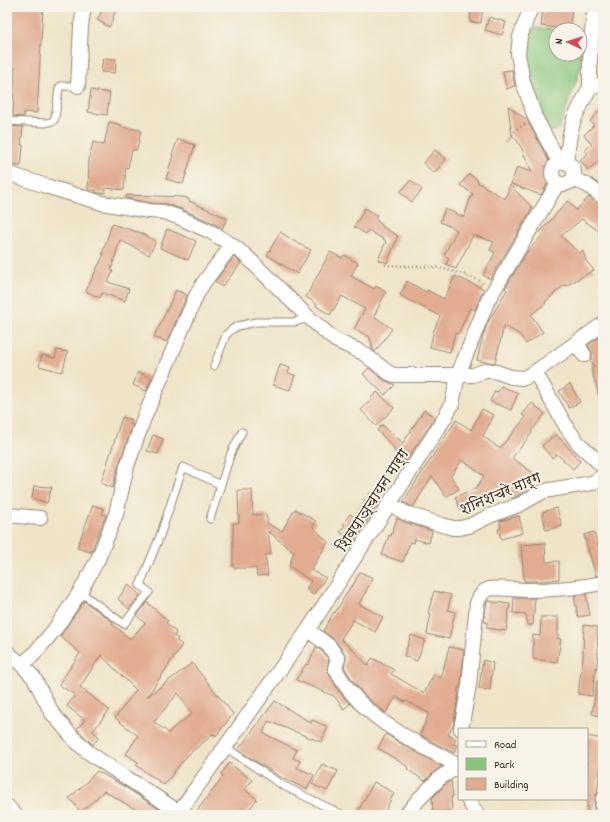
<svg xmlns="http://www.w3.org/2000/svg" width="610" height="822" font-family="Dekko,'Playpen Sans Deva',sans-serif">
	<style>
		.green { fill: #88c57b; stroke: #62784c }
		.building { fill: #e1ac90; fill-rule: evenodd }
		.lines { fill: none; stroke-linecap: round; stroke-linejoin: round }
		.service-casing { stroke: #958773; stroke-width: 9 }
		.minor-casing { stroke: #958773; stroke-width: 16 }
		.path { stroke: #958773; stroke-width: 2.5; stroke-dasharray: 1 3; stroke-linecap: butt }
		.service { stroke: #fff; stroke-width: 7 }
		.minor { stroke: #fff; stroke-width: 14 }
		.labels { text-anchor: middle; stroke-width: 4; stroke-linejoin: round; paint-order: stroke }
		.street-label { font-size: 15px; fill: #3b2a1e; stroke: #f7f3e8 }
	</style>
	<rect width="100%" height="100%" fill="#f7f3e8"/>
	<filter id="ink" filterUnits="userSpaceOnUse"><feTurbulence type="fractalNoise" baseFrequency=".025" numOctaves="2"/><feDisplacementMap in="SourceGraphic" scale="8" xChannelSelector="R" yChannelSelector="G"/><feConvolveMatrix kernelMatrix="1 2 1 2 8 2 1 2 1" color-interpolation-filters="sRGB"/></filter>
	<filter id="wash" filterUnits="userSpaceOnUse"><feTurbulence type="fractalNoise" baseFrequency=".012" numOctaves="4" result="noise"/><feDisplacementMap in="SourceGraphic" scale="16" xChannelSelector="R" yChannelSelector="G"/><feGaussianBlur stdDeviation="0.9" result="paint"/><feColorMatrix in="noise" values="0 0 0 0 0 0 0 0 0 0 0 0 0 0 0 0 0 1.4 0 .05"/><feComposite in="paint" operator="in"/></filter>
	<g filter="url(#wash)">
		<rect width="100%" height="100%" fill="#efe4c8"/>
		<path class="green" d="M526 27 559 30H556V54H580V32H584L581 64 578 76 559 129 548 133 527 77 524 50Z"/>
		<g id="blocks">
			<path class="building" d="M11 7H43L37 113 24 112V117L13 116 15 68 7 67Z
				M104 7H118L113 17 114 18 109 27 97 20Z
				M471 7H483L481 23 470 22Z
				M543 7H572L570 29 541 26Z
				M489 17 506 22 502 35 485 30Z
				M103 58 116 59 115 73 101 72Z
				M512 70 515 86 506 89 503 71Z
				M91 90 110 93 107 115 88 112Z
				M508 106 527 120 550 163 545 177 550 179 541 195 511 184 517 167 532 172 521 147 516 139 512 136Z
				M603 107V157L588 170 580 160 588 154 585 150 592 144 584 135 594 125 590 121Z
				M109 122 122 125 121 127 141 130 137 150H132L128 168 126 167 124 190 105 188V193H98L95 192 96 190H88L89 160 93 142 104 145Z
				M7 126 23 127 21 145H23L21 166 7 165Z
				M178 139 195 145 183 184 166 179 173 155H172Z
				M435 150 446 159 434 173 423 163Z
				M469 174 478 180 477 182 505 199 510 185 532 207 529 214 490 279 483 275 495 253 490 250 494 242 473 235 456 269 446 264 449 258 444 255 457 230 440 222 445 209 464 217 470 199 473 194 460 185Z
				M411 180 422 190 412 202 400 192Z
				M127 195 184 197 189 199V201L227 218 222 229 215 224 182 209 167 204 150 203 126 198Z
				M589 197 603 211V234L582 219 561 236 579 253 583 251 586 261 594 270 566 286 564 285 545 302 546 303 531 315 543 332 526 344 519 334 504 326 495 363 489 362H484L477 360 483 336 487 324 507 290 505 288 527 252 543 235 540 232 568 201 576 210Z
				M365 208 377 215 375 218 384 228 398 236 387 263 378 260 386 241 368 230 366 234 354 227Z
				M112 224 137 232V231L156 241 149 255 120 240 111 270 113 271 108 282 129 289 125 301 102 293 100 298 86 291 104 254H102Z
				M167 229 196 241 188 260 160 248Z
				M280 232 297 243 311 250 297 274 267 255Z
				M330 252 342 258 344 255 358 263 351 276 374 289 376 286 386 292 374 316 392 329 375 352 373 350 370 337 354 329 365 309 342 296 330 315 316 306 317 304 306 297Z
				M234 257 241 263 222 287 215 281Z
				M455 276 484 289 480 297 475 310 470 308 458 334 455 333 450 352 430 347 434 330 440 316 417 304H416L400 295 407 281 426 292 427 290 444 299Z
				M176 290 187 295 167 342 154 337 158 327H159Z
				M598 338 603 346V399L600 400 591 368 594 367 590 361 592 358V354L588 345Z
				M57 350 68 352 62 372 39 366 42 355 55 358Z
				M280 365 290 368 288 373 295 375 290 390 273 385Z
				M369 368 384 380 395 385 385 395 363 374Z
				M138 372 152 378 146 391 133 385Z
				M570 384 580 402 569 408 559 391Z
				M501 386 518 393 511 410 490 401 495 391 498 392Z
				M377 392 394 408 376 426 361 410 371 400 370 399Z
				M532 403 545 414 531 432 532 433 512 458 536 475 523 493 513 498 498 487 487 503 484 501 461 511 455 497 476 488 484 476 462 460 451 476 459 489 446 497 432 476 413 507 403 502 456 420 471 430 482 409 494 415 483 436 495 445V446L500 448 526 417 522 415Z
				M424 410 435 417 406 461 393 449 394 448 377 430 382 425 403 443Z
				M122 417 132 420 130 424 133 425 116 474 113 488 101 483Z
				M556 434 580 461 573 469 557 454 552 458 542 446Z
				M153 435 163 439 158 454 147 451Z
				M34 486 52 487 47 503 32 498Z
				M238 490H252L253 515 266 514 268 524 282 531 295 509 316 521 313 527 328 542 311 570 326 578 313 595 306 589 311 581 289 566 294 552H293L268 531 271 554 265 555 268 575 257 576 256 568H233V523H239Z
				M370 493 381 500 354 541 340 532 345 525 343 524 350 514 355 517Z
				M93 505 104 509 102 514 106 515 91 552 77 548Z
				M557 508 562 526 546 530 542 512Z
				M519 516 523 533 501 539 498 529 501 528 500 521Z
				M397 518 402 521 432 531 429 543 415 539 414 543 410 542 403 562 382 555 389 535 391 536Z
				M594 532 603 564V575L596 576 584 535Z
				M545 543 546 562 559 561V579L544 581H524L521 545Z
				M360 572 373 578 359 604 383 617 375 632 353 620 341 639 356 653 368 666 372 658 394 670 391 674 424 693 434 674 441 678 449 647 464 650 461 684 457 691 459 693 453 726 448 735 456 739 453 744 457 745 454 753 420 735 429 713 406 701 405 702 396 697 386 713 364 695 352 680 344 667 346 658 345 654 336 641 323 631 334 612 335 613 351 586 352 587Z
				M128 584 140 595 129 609 118 599Z
				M434 591 451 595 448 610 455 612 449 639 427 634 431 614 428 613Z
				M586 594 590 615 578 617 574 596Z
				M514 598H535L533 625H527L526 614 513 613Z
				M84 601 113 622 112 624 130 639 145 623 137 616 147 602 168 621 166 623 176 632 174 636 178 639 177 641 182 645 147 697 192 663 233 714 216 736 214 734 213 735 212 734 210 737 190 753 178 767 164 785 136 765 138 762 126 754 138 736 115 718 136 690 101 655 80 687 109 710 93 731 99 737 93 745 77 729 85 720 67 706 75 695 59 685 80 653 60 636ZM178 693 192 714 172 729 169 733 154 722Z
				M487 601 510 604 506 631 487 628V622H484Z
				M541 617H558V639H561L557 662 533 659V635L540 636Z
				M584 625 597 627 598 657 592 696 578 694 583 657Z
				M411 635 425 640 417 661 404 656Z
				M316 647 323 652 329 660 327 669 328 672 338 690 350 704 344 709 334 696 296 680 306 664 308 665Z
				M483 660 493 663 490 690 479 689Z
				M597 681H603V717L592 714Z
				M275 701 311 723 312 720 328 727 321 742 268 721 263 733 297 750 293 758 300 761 297 768 314 775 307 789 284 779 238 750Z
				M386 734 402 744 442 766 435 771 425 781 407 769 408 767 378 748Z
				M587 736 603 739V746L597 793 595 798 594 815H587Z
				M229 763 252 780 245 790 257 799 245 815H194L223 776 221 774Z
				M322 764 338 771 327 791 312 784Z
				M97 771 125 787 162 811 164 815H145L104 791 81 812 69 798 88 781H87Z
				M451 781 453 797H451L452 811 433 812 432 798 446 784Z
				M374 782 394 793 385 811 382 815H356Z"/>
		</g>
	</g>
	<g filter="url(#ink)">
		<use href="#blocks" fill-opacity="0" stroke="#958773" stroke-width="1"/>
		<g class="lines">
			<defs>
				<path id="service" d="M7 121 46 123 53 121 55 118 59 88 61 86H78
					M214 366 226 335 231 330 238 326 256 322H293L302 320 307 316
					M210 519 231 453 242 432
					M80 592 124 624 149 592 140 585 160 536 183 467 221 485
					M225 747 282 785 343 815"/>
				<path id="minor" d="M531 7 520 37 518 54 523 82 535 117 559 162
					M78 86 81 26 84 7
					M590 87 603 85
					M552 173a11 11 0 1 1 22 0a11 11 0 1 1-22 0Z
					M566 162 570 134 574 119 590 87V59L593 20 595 7
					M7 173 49 187 102 203 149 211 164 212 178 217 211 232 232 245 245 255 307 316 335 340 363 353 389 373 394 375H473L488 370 497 372 511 377 524 378 535 372 603 324
					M573 179 587 185 603 197
					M576 343 584 355
					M535 372 567 428 578 443 603 466
					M389 503 405 513 442 525 453 528H460L469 526 492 515 521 504 542 492 550 490 592 483 603 476
					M7 515 40 518
					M308 630 329 646 338 659 335 668C359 717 413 741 459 766
					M7 652 22 665 34 678 52 713 75 740 88 752 104 763 179 812
					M22 665 33 655 55 629 80 592 98 559 116 514 127 466 144 418 197 294 204 282 232 245
					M461 729 469 685 477 603C479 598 482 591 489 589 494 587 518 590 526 590 552 590 578 588 603 583
					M468 799 477 815
					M7 806 15 815
					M177 815 308 630 444 419 452 404 458 375 488 300 558 183
					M406 815 418 800 441 777 459 766
					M602 815 603 799"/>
			</defs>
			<use href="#service" class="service-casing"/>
			<use href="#minor" class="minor-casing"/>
			<path class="path" d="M508 142 515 130 525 124
				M385 265 435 267 460 273 480 281 483 284"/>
			<use href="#service" class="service"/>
			<use href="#minor" class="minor"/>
		</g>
	</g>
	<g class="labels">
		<g class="street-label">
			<text transform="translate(500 493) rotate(-23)" y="5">शनिशचरे मार्ग</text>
			<text transform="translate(372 500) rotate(-57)" y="5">शिवपाञ्चायन मार्ग</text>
		</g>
	</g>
	<rect width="610" height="822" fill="none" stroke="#f7f3e8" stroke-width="24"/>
	<rect x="458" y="728" width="130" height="72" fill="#f7f3e8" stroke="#aca397"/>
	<rect x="466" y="741" width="20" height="6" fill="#ffffff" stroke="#aca397"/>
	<text x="494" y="748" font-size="12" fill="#3b2a1e">Road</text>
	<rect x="466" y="758" width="20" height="12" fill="#88c57b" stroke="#aca397"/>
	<text x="494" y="768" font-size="12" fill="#3b2a1e">Park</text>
	<rect x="466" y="778" width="20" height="12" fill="#e1ac90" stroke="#aca397"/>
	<text x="494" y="788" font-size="12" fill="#3b2a1e">Building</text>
	<g transform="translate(568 42) rotate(274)"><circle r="19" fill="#f7f3e8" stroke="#aca397"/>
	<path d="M0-3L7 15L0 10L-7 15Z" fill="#d1495b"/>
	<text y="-6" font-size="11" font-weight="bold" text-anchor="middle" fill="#3b2a1e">N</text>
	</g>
</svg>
